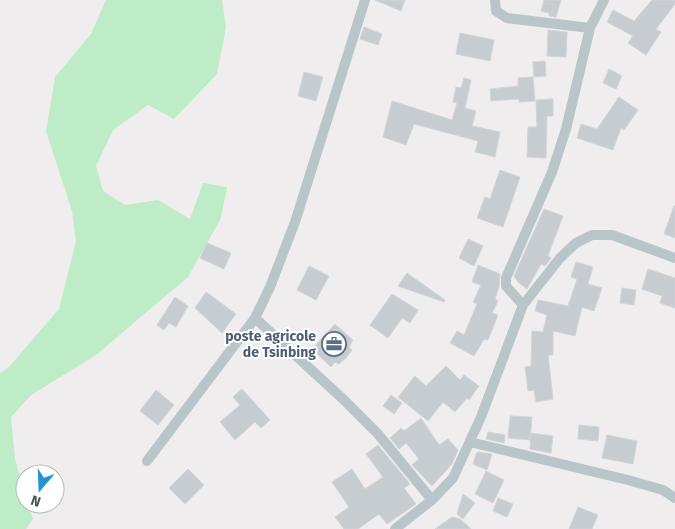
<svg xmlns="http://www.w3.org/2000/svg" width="675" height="529" font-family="'Fira Sans',sans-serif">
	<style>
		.green { fill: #bdecc6 }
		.building { fill: #c7ccd0; stroke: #d1d5d9 }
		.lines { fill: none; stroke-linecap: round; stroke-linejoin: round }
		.street { stroke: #b9c5c9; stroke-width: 10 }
		.labels { text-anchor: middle; stroke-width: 4; stroke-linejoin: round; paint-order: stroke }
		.service-label { font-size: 14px; font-weight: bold; fill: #4e5e75; stroke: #fff; text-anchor: end }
	</style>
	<rect width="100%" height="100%" fill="#f0edee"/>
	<path class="green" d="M106 0H222L226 27 217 74 174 119 148 105 113 130 96 166 103 191 125 205 158 200 190 219 203 183 227 187 221 218 188 277 96 355 31 395 11 417 15 459 25 492V504H28L33 519 26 529H0V373L8 368 59 309 76 241 72 211 46 131 55 77 91 34Z"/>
	<path class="building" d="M375 0H405L401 11Z
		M544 0H561L556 17 549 16V13L541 11Z
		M652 0H675V4L656 29 661 32 646 55 628 43 633 36 607 22 613 10 634 21Z
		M364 27 382 34 378 45 360 39Z
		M548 30 567 32 566 57 547 56Z
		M460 33 494 40 490 61 456 54Z
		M545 61 546 76 534 77 533 62Z
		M609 69 622 76 616 89 603 83Z
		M304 72 323 77 316 101 298 96Z
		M533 77 535 101 519 102V99L491 101 490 89 518 86V78Z
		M464 78 471 80 465 108 476 111 472 126 500 132 495 157 475 152 478 141 414 124 406 145 383 137 392 101 452 120 457 103 453 102 456 87 461 88Z
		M619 97 638 110 624 130 621 128 613 150 577 138 581 124 597 129Z
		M553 99V116H547L546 158 527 157 528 127H537L536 100Z
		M500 170 520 177 503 227 477 218 485 197 490 199Z
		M674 206H675V238L664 234Z
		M544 209 563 216 548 256 551 258 545 266 541 264 527 289 519 283 514 276Z
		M468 239 483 246 474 266 459 258Z
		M207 243 231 253 224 269 200 258Z
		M576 262 593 267 588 284 602 288 594 311 582 307 575 336 553 331V355H548L553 399 536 402 534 390 528 391 525 367 531 366 532 331 543 332 547 315 535 311 538 300 568 306 577 279 571 277Z
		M478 265 500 274 499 287 495 299 498 301 492 313 498 315 488 340 484 339 474 356 450 343 457 331 464 335 477 304 473 302 481 285 472 282Z
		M309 266 329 276 316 300 297 290Z
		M648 269 675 278V308L660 303 662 296 642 289Z
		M407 273 445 300 444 302 398 286Z
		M622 288 636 290 634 305 620 303Z
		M206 292 236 314 222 333 195 308Z
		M392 294 418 310 410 323 402 318 388 338 370 325Z
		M175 297 188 306 176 327 169 323 164 330 157 325Z
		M335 324 353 340 349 347 352 350 346 358 339 364 335 362 331 367 312 349Z
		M446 366 460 380 464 375 479 386 469 400 467 398 455 412 443 402 428 421 398 397 415 376 426 386Z
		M242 389 270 420 261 428 255 422 235 440 220 422 240 405 233 397Z
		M156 390 174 405 158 425 140 411Z
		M391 395 402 403 394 414 383 406Z
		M510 416 532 417 530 440 508 438Z
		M421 418 439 445 448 439 458 450 452 464 432 486 412 465 419 459 406 443 399 449 390 438 401 428 404 431Z
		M579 425 599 427 598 441 578 439Z
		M488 432 505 435 504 443 486 439Z
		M531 433 553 436 551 453 530 449Z
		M607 435 637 441 633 464 602 458Z
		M378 445 410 484 404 488 416 504 387 524 379 514 358 529H344L335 517 349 507 332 482 352 469 365 489 383 477 366 454Z
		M477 452 492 454 487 470 473 464Z
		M188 469 204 485 185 504 169 488Z
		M486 471 504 480 493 503 475 494Z
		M463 494 475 503 463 519 457 514Z
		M498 498 513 504 507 517 493 511Z
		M578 507 598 515 592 529H569Z
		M452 517 460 519 471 529H435Z"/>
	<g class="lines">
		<path class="street" d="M495 0 496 11 507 18 590 28
			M523 305 506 286V278L552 172 566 129 590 28 604 0
			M255 318 270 287 295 222 365 0
			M470 442 628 480 663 490 675 498
			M147 461 255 318 344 400 378 434 432 500
			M395 529 432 500 453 478 481 417 523 305 560 258 576 243 592 235H612L675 258"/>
	</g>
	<defs>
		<symbol id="office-ring" viewBox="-11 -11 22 22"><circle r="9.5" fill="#fff" stroke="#5c6f8a" stroke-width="1.5"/><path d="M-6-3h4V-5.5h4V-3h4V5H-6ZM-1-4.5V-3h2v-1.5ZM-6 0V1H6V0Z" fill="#5c6f8a"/></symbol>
	</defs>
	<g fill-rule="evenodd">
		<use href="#office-ring" x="320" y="330" width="28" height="28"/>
	</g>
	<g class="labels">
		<g class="service-label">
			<text x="316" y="341">poste agricole<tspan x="316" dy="16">de Tsinbing</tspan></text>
		</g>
	</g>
	<g transform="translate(40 489) rotate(199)"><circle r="24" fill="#ffffff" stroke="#b5bbbd"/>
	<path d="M0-4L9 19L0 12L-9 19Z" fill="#2393d4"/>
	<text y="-8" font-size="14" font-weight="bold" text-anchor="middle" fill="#475459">N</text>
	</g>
</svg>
